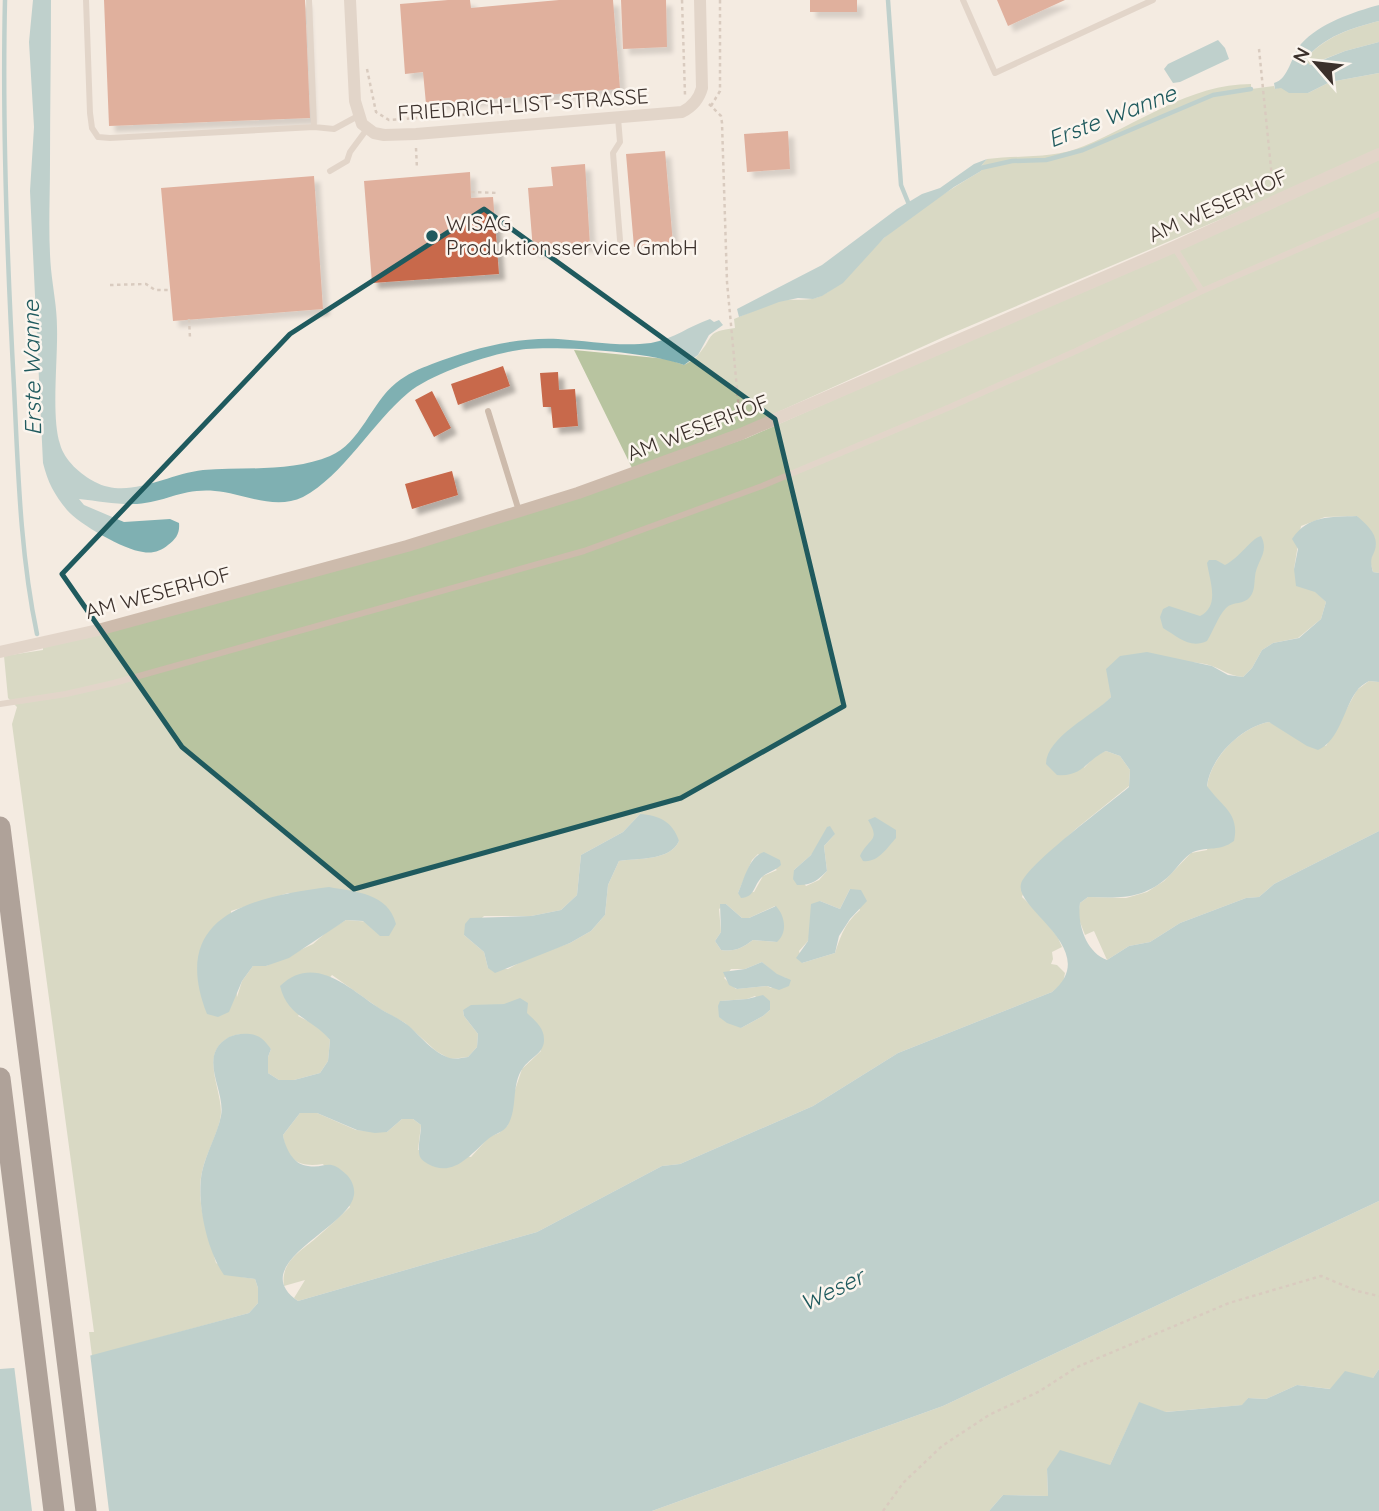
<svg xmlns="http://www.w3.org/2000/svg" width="1379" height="1511" font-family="Quicksand,sans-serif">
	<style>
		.green { fill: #b8c4a0; fill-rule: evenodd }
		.water { fill: #7fb0b2 }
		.pier { fill: #f4ebe1 }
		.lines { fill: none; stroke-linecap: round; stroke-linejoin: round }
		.stream { stroke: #7fb0b2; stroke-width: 4.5 }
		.building { fill: #c8694b; filter: url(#shadow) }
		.path { stroke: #b9a596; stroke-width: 2.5; stroke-dasharray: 3.5 3.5; stroke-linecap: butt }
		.lane { stroke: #cdbbac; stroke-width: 6 }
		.street { stroke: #cdbbac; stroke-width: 12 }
		.highway { stroke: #5c4a42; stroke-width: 21 }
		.marked { fill: none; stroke: #1f5a5e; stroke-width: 5; stroke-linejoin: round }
		.poi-dot { fill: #1f5a5e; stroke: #fbf5ee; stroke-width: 2.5 }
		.labels { text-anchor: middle; stroke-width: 5; stroke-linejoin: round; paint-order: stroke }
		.street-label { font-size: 21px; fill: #3b302b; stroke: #fbf5ee }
		.poi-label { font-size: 21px; fill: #3b302b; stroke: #fbf5ee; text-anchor: start }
		.water-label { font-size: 23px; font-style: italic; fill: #1f5a5e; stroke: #fbf5ee }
	</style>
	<defs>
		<filter id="shadow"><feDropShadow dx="6" dy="6" stdDeviation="2" flood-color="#0004"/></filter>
	</defs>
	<rect width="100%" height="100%" fill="#f4ebe1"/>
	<path class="green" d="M1379 21V42L1345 51 1309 65 1305 60C1323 37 1352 28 1379 21Z
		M1379 73V149L1285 192 946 336 745 427 632 468 574 350 667 359 684 365C689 362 695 359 699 354 715 335 705 332 735 328L734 319C749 313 764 306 779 301 792 298 810 302 821 296 847 283 863 257 884 238 912 213 949 190 981 171V166L987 159C1019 155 1054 159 1084 146 1138 124 1190 84 1251 84V89L1274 86 1275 89 1281 87 1308 93 1330 82Z
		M1379 159V573L1373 572 1370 561 1376 544 1357 516 1325 517 1301 526 1294 569 1326 602 1321 619 1298 638 1273 643 1262 650 1252 668 1243 677C1228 675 1225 671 1212 666 1179 654 1142 673 1110 682L1111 697 1101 707 1084 768 1096 755 1106 751 1120 756 1130 770 1129 786 1077 828 1031 870 1022 897 1039 913 1058 938 1062 947 1052 952 1053 959 1051 964 1057 965 1065 973 1063 983 1052 992 898 1053 813 1106 680 1164 662 1166 537 1232 298 1301 294 1298 305 1280 284 1286C280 1262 301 1251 316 1238 328 1228 339 1217 350 1207L323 1164C299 1168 286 1160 283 1135L300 1113H317L356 1130 387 1132 402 1119H413L421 1125 418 1150 471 1157 489 1137 499 1133 508 1125 515 1090 522 1069 541 1051 504 1004 463 1010 464 1016 478 1034 477 1047 468 1057 450 1059 436 1051 405 1023 380 1009 332 975 298 1016 320 1027 330 1040 328 1061 320 1073 294 1080H279L268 1073V1057L271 1049C257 1038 246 1028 228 1038 200 1054 221 1087 221 1112 221 1127 207 1152 203 1168 194 1200 208 1233 216 1263L242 1277 255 1279 258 1288V1303L249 1313 92 1356 89 1332H94L12 724 17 707 8 698 4 656 43 650V647L683 460 747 438ZM640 814 679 841C670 861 638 858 619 861L608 885 605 915 591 931 570 943 528 958 508 969 488 968 484 952 464 935 484 916H531L561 910 577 895 581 855 623 832ZM835 834 824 846 827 871 819 880 806 886 794 870ZM758 854 777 870 763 876 754 892 738 893 752 860ZM850 889 860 910C845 923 841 935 835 953L802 963 799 951 808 941 820 901 840 909ZM288 893 396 924 346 920 329 930 313 944 266 966H253L242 981 237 997 231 911ZM726 904 742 918H749L775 906 777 942 753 940C742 948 735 952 721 950L715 941 721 932 719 909ZM762 962 777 975 786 978 771 988 767 986 736 989 724 978 731 969H745ZM755 996 770 1010 763 1016 741 1028 720 1001 747 999Z
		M1369 681 1379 682V831L1274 884 1259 897 1246 898 1180 923 1150 942 1129 946 1107 960 1094 931 1085 935 1078 917 1080 903 1088 897 1126 898 1147 892 1164 881 1191 853 1207 850 1218 802 1207 787C1210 758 1241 727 1269 722L1326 746 1357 690Z
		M1379 1201V1369L1373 1378 1331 1389 1297 1385 1266 1399 1248 1398 1243 1405 1165 1412 1139 1403 1110 1465 1047 1469 1048 1496 1003 1495 989 1511H652L943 1406Z"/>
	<path class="water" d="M33 0H51C51 55 50 109 50 164 50 199 48 235 51 269 53 289 57 308 57 327 58 359 51 417 60 444 64 460 81 475 95 482 129 500 167 474 203 470 242 467 293 472 330 456 361 443 371 403 396 383 407 374 419 369 432 364 472 349 515 337 558 339 589 341 620 347 651 343 674 339 689 326 710 319L714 322 719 320 723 325 709 335 698 355 684 365C649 352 564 346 526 349 495 352 432 373 408 393 373 422 343 476 303 497 274 511 243 493 215 491 183 488 166 502 137 504 117 505 99 501 79 499L84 505 124 522 170 519 179 523C180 533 176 539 168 545 161 551 152 554 143 552 124 550 79 524 67 510 54 494 48 483 43 463L30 191 34 127 29 42Z
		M1379 5V21C1352 28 1322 37 1305 60L1310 65 1345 51 1379 42V73L1330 82 1308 93H1289L1281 88 1275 89 1274 83C1289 79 1291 56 1301 44 1320 23 1353 12 1379 5Z
		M1218 40 1225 48 1229 59 1180 82 1173 83 1164 69 1168 64Z
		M987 159 981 166V171L954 187 884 238 843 283 822 296 813 299 798 298 779 302 739 317 737 309 822 265 897 209 922 194 940 188 974 164Z
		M1357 516C1365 523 1376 532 1376 544 1375 557 1368 555 1373 572L1379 573V682L1369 681C1364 684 1359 687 1356 692 1343 710 1340 740 1318 750L1307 746 1269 722C1241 727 1210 758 1207 786 1222 807 1240 813 1234 841 1219 852 1209 846 1193 852 1185 856 1176 869 1170 875 1144 900 1120 898 1088 897L1080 903C1077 924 1086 952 1107 960L1129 946 1150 942 1180 923 1246 898 1259 897 1274 884 1379 831V1201L943 1406 652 1511H0V1369L55 1365 249 1313 258 1303V1288L255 1279 224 1275C207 1251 196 1201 202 1172 206 1153 217 1135 221 1116 226 1090 196 1056 229 1037 235 1034 243 1033 250 1034 260 1035 265 1041 271 1049L268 1057V1073L279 1080H294L320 1073 328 1061 330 1040C312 1018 288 1018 280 986 313 954 347 986 376 1006 386 1013 399 1018 409 1026 421 1037 432 1051 447 1057 453 1060 461 1058 468 1057L477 1047 478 1034 464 1016 463 1010 471 1005 504 1004 520 998 528 1003 527 1013C534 1020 544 1027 544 1039 545 1053 530 1058 523 1068 511 1084 518 1108 508 1125 503 1133 493 1134 487 1140 470 1155 453 1178 428 1164 423 1161 419 1158 419 1152 418 1144 421 1134 421 1125L413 1119H402L387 1132 375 1133 357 1130 317 1113H300L283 1135C285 1147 293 1165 308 1166 327 1169 328 1157 347 1175 352 1180 355 1188 354 1195 350 1228 244 1264 298 1301L537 1232 662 1166 680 1164 813 1106 898 1053 1052 992C1103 950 1014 909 1021 884 1027 864 1109 804 1129 787L1130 770 1120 756 1106 751C1085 761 1083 777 1057 775L1046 764C1047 736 1093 716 1111 697L1106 669 1120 656 1147 652 1212 666 1228 675 1243 677 1252 668 1262 650 1273 643 1299 638 1321 619 1326 602 1315 592 1296 586 1294 569 1298 549 1292 539C1308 515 1330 517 1357 516Z
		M1261 536C1270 553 1256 561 1255 577 1254 584 1255 590 1250 597 1244 605 1233 601 1226 608 1217 618 1214 630 1207 641 1190 649 1178 637 1163 628L1160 617 1163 609 1169 606 1200 616C1220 606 1210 582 1207 563L1209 560H1216L1225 565C1241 557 1250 539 1261 536Z
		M640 814C659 815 673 822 679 841 670 861 638 858 619 861L608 885 605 915 591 931 570 943 495 973 488 968 484 952 464 935 465 924 470 918 531 916 561 910 577 895 581 855 623 832Z
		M875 817 896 830V838C887 848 878 863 863 861L860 856C869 837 881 842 868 820Z
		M830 826 835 834 824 846 827 871C818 880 811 886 797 885L793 879 794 870 811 855 827 827Z
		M764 852 780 860 781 865C775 871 767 872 761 878 753 887 755 897 741 898L738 893C744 880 749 856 764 852Z
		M329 887C356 892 388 893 396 924L389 936H380L363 921 346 920 289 958 266 966H253L242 981 229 1012 218 1017 207 1014C168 915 252 897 329 887Z
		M850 889 861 890 867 901 850 919 839 936 835 953 802 963 796 958 808 941 811 904 820 901 840 909Z
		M720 904H726L742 918H749L776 906C785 916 788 932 777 942L753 940C742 948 735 952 721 950L715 941 721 932Z
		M762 962 777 974 791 980 789 986 779 990 767 986 737 989 729 985 723 972 745 969Z
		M763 995 770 1001V1010L763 1016 741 1028 727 1023 719 1017 718 1006 720 1001 747 999Z
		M1379 1369V1511H989L1003 1495 1048 1496 1047 1469 1060 1450 1110 1465 1139 1402 1166 1412 1242 1405 1248 1398 1266 1399 1297 1385 1330 1389 1345 1371 1373 1378Z"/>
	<path class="pier" d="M90 1353 109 1511H32L14 1365 55 1362Z"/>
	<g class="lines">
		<path class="stream" d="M5 0C2 129 7 258 14 387 18 469 20 553 37 634
			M888 0 901 185 910 207
			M976 169 1012 161 1046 160 1083 150 1213 95 1251 89"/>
	</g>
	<path class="building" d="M104 0H305L310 118 109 126Z
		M448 0H470L471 8 559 0H613L620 89 426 104 423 72 405 74 400 4Z
		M621 0H666L667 47 623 49Z
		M810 0H857V12H810Z
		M997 0H1065L1008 26Z
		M788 131 790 169 747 172 744 134Z
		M665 151 673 244 634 247 626 154Z
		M585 164 590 246 533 250 528 188 553 186 551 167Z
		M470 172 471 198 493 197 499 274 372 283 364 181Z
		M314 176 323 309 173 321 161 188Z
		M503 366 510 386 458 405 451 384Z
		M558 372 559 390 575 389 578 426 553 428 551 407H543L540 373Z
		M432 391 451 428 434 437 415 400Z
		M452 471 458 495 412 509 405 484Z"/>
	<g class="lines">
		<path class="path" d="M682 0 685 95
			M1259 49 1273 188
			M367 69 376 112 389 120 505 112
			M709 104 721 116 722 123 727 282 740 421
			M711 106 720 91V0
			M416 148 417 169
			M471 192 499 193
			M110 285 146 284 155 290H170
			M189 319 190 338
			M883 1511 903 1483 942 1446 989 1415 1040 1391 1077 1367 1229 1303 1321 1276 1357 1291 1379 1296"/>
		<path class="lane" d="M86 0 90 113 92 128 98 137 110 138 314 127 334 129 358 116
			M309 0 314 127
			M963 0 995 73 1153 0
			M618 118 620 142 613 153 620 240
			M330 171 347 161 350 152 367 129
			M1174 247 1202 291
			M488 411 519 511
			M0 704 66 694 114 683 584 551 762 486 950 407 1076 351 1202 291 1379 214"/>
		<path class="street" d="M350 0 355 101 362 124 374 133 384 135 416 134 682 112C692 107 699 99 702 88L700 0
			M0 652 98 630 407 546 578 493 741 434 1174 247 1379 154"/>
		<path class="highway" d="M0 827 86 1511
			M0 1078 54 1511"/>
	</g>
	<path d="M0 0H1379V1511H0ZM484 209 775 419 844 706 681 798 354 889 182 747 62 574 290 334Z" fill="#f4ebe1" fill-opacity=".55" fill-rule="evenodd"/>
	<path class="marked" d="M484 209 775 419 844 706 681 798 354 889 182 747 62 574 290 334Z"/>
	<circle class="poi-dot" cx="432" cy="236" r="7"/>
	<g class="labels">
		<g class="street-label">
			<text transform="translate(523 105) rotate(-4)" y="7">FRIEDRICH-LIST-STRASSE</text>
			<text transform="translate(1218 206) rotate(-24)" y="7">AM WESERHOF</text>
			<text transform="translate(698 428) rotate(-21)" y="7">AM WESERHOF</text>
			<text transform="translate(158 593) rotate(-15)" y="7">AM WESERHOF</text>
		</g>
		<g class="poi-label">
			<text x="446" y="231">WISAG<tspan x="446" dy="24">Produktionsservice GmbH</tspan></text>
		</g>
		<g class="water-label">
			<text transform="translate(1112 116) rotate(-21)" y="8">Erste Wanne</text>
			<text transform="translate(32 368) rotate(-91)" y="8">Erste Wanne</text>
			<text transform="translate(832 1290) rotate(-26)" y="8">Weser</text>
		</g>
	</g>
	<g transform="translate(1316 63) rotate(298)" stroke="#fbf5ee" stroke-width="5" paint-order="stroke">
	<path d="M0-5L12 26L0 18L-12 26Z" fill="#3b302b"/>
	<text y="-10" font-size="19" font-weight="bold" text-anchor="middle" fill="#3b302b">N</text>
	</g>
</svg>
